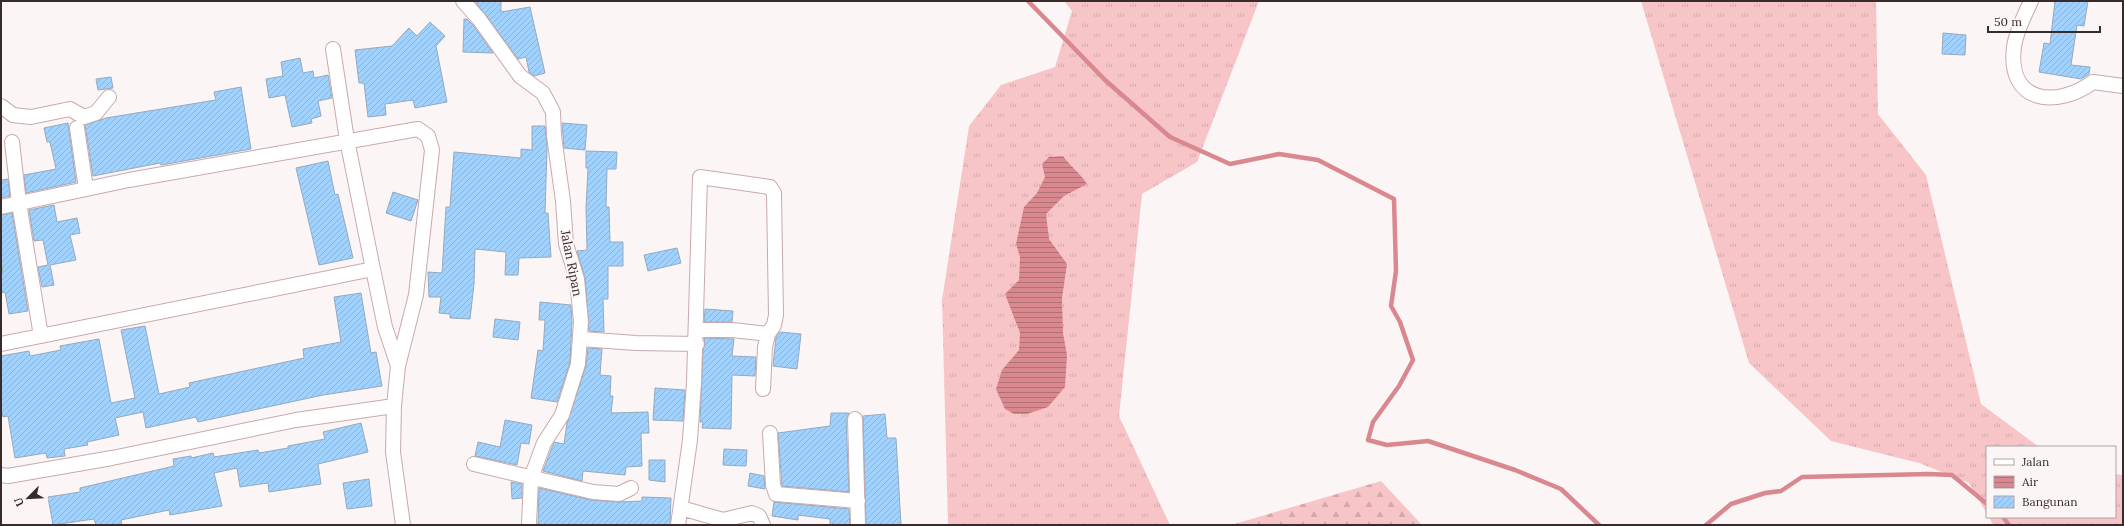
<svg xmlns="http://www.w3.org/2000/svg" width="2124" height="526" font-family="Lora,serif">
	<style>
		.grass { fill: url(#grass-tufts) }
		.forest { fill: url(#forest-firs) }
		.water { fill: url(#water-rules) }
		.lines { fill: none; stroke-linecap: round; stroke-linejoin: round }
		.stream { stroke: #d98890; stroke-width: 4.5 }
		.building { fill: url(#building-hatch); stroke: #95aabd }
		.minor-casing { stroke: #c9a9ab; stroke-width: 16 }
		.minor { stroke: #fff; stroke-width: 14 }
		.labels { text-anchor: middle; stroke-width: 4; stroke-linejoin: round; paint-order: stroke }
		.street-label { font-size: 13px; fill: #382b2c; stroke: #fcf5f6 }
	</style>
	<defs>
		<pattern id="grass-tufts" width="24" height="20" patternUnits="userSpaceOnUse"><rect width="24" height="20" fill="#f7c5c8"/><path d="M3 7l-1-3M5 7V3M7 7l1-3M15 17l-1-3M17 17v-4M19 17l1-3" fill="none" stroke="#d4a9ac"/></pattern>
		<pattern id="forest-firs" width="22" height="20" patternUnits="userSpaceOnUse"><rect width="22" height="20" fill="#f7c5c8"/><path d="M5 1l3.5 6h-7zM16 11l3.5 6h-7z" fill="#d4a9ac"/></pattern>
		<pattern id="water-rules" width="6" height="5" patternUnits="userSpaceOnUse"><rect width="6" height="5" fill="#d98890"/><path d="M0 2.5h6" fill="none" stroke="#b16f76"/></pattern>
		<pattern id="building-hatch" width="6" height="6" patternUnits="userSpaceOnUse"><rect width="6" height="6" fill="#a1d1fd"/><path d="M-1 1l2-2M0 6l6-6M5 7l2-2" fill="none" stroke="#8bb4d9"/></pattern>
	</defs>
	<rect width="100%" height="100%" fill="#fcf5f6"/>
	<path class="grass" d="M1064 1H1259L1197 162 1142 194 1119 416 1170 525H948L942 300 969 126 1001 85 1055 67 1072 11Z
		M1641 1H1876L1878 114 1926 175 1981 404 2039 447H1987V514L1969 483 1919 463 1831 441 1749 363Z
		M2115 474 2123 475V525H1993L1989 517H2115Z"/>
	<path class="forest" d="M1381 481 1422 525H1231Z"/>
	<path class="water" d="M1063 156C1071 167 1080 173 1087 184L1064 196 1046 214 1049 239 1067 264 1062 298 1063 333 1067 355 1065 387 1048 407 1027 414H1014L1005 409 996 389 1002 370 1019 350 1020 333 1005 294 1019 280 1020 257 1016 244 1024 207 1037 193 1045 177 1042 164 1049 157Z"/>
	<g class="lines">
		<path class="stream" d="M1028 1 1105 80 1170 137 1230 164 1279 154 1318 160 1394 199 1396 271 1391 306 1400 322 1413 360 1399 386 1373 422 1368 440 1387 445 1428 441 1515 470 1561 489 1599 525
			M2003 517 2009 525
			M1706 525 1731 504 1765 493 1781 491 1802 477 1929 474 1952 475 1987 504"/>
	</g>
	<path class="building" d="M475 1H501V12L530 7 545 73 534 76 529 72 526 57 518 59Z
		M2055 1H2088L2084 26 2077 25 2071 65 2090 67 2089 74 2081 79 2039 72 2044 43 2050 44Z
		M464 19H467L472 24 493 53 463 52Z
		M430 22 445 36 436 46 447 102 415 108 413 100 385 104 386 115 368 117 364 83H359L355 50 392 46 409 28 417 36Z
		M1943 33 1966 35 1965 55 1942 54Z
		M300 58 303 73 313 71 314 78 328 75 332 98 318 101 321 116 311 119 312 123 292 127 285 95 269 98 266 79 283 76 281 62Z
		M111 77 113 88 98 90 96 79Z
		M241 87 251 149 161 165 160 163 93 176 85 125 106 118 216 100 214 92Z
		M68 123 76 182 26 193 24 175 56 169 50 142H47L44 128Z
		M562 123 587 125 585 150 564 148Z
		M532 126H545L547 147 545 213H548L551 257 519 258 518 275H505L506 252 475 249 474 284 470 319 450 318V314L439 313 441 297H429L428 272 442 273 446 207H450L454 152 521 158V149L532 150Z
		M586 151 617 152 616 169H607L606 207H609L610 242H623V266H608V299H603L604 332 589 331 585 278 577 251 587 250 586 208 588 168H586Z
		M328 161 335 195 338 194 353 258 319 265 296 168Z
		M8 179 10 196 1 198V180Z
		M393 192 418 200 411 221 386 213Z
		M54 205 57 222 77 218 80 233 70 235 76 260 50 265 54 285 42 287 38 267 48 265 43 240 34 241 29 210Z
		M12 213 28 311 9 314 5 292 1 293V274L3 273 1 261V215Z
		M677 248 681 263 648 271 644 255Z
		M361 293 371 353 376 352 382 386 323 395 198 422 196 417 146 428 143 412 115 418 119 435 87 442 88 445 64 449 65 456 47 458 46 453 15 458 8 416 3 417 1 408V356L29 351 30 356 61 350 60 346 99 339 111 403 135 398 121 330 145 326 159 394 190 387 189 383 304 358 303 349 341 342 334 297Z
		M540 302 571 305 572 322 570 362 557 402 531 398 538 350 543 351 545 320H539Z
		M705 309 733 311 732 322H704Z
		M495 319 520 322 518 340 493 337Z
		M780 332 801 334 797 369 773 366 776 337Z
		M704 338 734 339 732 356 756 357 755 376 732 375 731 429 702 428 703 422H700L703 349 705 345Z
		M588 348 602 349 600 375 611 376 610 396H613L611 413 648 412 649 433H641L642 466 626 467 625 475 583 471 582 481 543 471 554 442 564 444 567 423 586 366Z
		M655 388 685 390 683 421 653 420Z
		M831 413H849L846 419 849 492 782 486 778 433 830 426Z
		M885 414 887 438H896L901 525H866L863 416Z
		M505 420 532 425 529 444 521 443 517 465 475 456 478 442 500 447Z
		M361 423 368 452 318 464 321 484 269 492 268 483 240 487 237 468 214 473 222 506 170 515 169 510 121 520 122 525H96L94 519 53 525 48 497 80 492V488L174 466 173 459 191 456V458L213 453 214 457 258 450 259 453 288 448V446L325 439 323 432Z
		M724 449 747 450 746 466 723 465Z
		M649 460H665V482L649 480Z
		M750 473 764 476 765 489 748 486Z
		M369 479 372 506 347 509 343 483Z
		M511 482 522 484V498L512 499Z
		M539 488 591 500 618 502 642 501V497L671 498 670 525H538Z
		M774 502 849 509 850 525H830V519L798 515V520L772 516Z"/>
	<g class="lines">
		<defs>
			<path id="minor" d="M463 1 479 19 520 76 543 93 553 112 554 136 563 201 566 244 577 279 581 322 578 364 562 415 544 443 531 478 529 525
				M2031 1C2025 15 2016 31 2014 47 2007 103 2056 109 2093 82L2123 86
				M333 49 347 140 373 269 385 327 398 366 394 406 393 452 403 525
				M1 106 13 115 31 117 70 109 84 117 96 113 109 97
				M77 128 86 189
				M12 142 19 203 41 336
				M1 207 129 180 418 129 428 136 432 150 416 295 398 366
				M697 330H732L768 334 765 347 763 389
				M580 339 636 343 697 344
				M1 344 373 269
				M855 419 858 525
				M770 433 773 485 776 494 858 501
				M474 464 593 492 619 494 631 488
				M1 475 8 476 112 458 296 420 394 406
				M681 508 723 520 752 513 759 516 763 525
				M678 525 690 440 694 383 700 177 770 187 774 193 776 315 774 325 768 334"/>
		</defs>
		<use href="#minor" class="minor-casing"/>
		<use href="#minor" class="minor"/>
	</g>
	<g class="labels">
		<g class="street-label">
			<text transform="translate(572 263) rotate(79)" y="5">Jalan Ripan</text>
		</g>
	</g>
	<rect width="2124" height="526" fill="none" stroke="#382b2c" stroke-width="4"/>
	<rect x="1986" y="446" width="130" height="72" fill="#fcf5f6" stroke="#aea4a5"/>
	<rect x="1994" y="459" width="20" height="6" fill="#ffffff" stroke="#aea4a5"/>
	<text x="2022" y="466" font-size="12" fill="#382b2c">Jalan</text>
	<rect x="1994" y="476" width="20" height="12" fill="url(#water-rules)" stroke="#aea4a5"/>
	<text x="2022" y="486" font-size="12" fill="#382b2c">Air</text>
	<rect x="1994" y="496" width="20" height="12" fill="url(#building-hatch)" stroke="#aea4a5"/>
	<text x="2022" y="506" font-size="12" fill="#382b2c">Bangunan</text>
	<g transform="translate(28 498) rotate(246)" stroke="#fcf5f6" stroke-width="3" paint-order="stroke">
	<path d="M0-3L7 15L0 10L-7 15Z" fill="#382b2c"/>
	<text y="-6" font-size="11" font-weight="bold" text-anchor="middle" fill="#382b2c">U</text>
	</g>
	<path d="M1988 26v6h112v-6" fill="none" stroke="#382b2c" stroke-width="2"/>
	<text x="1994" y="26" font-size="12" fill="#382b2c" stroke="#fcf5f6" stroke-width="3" paint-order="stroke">50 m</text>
</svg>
